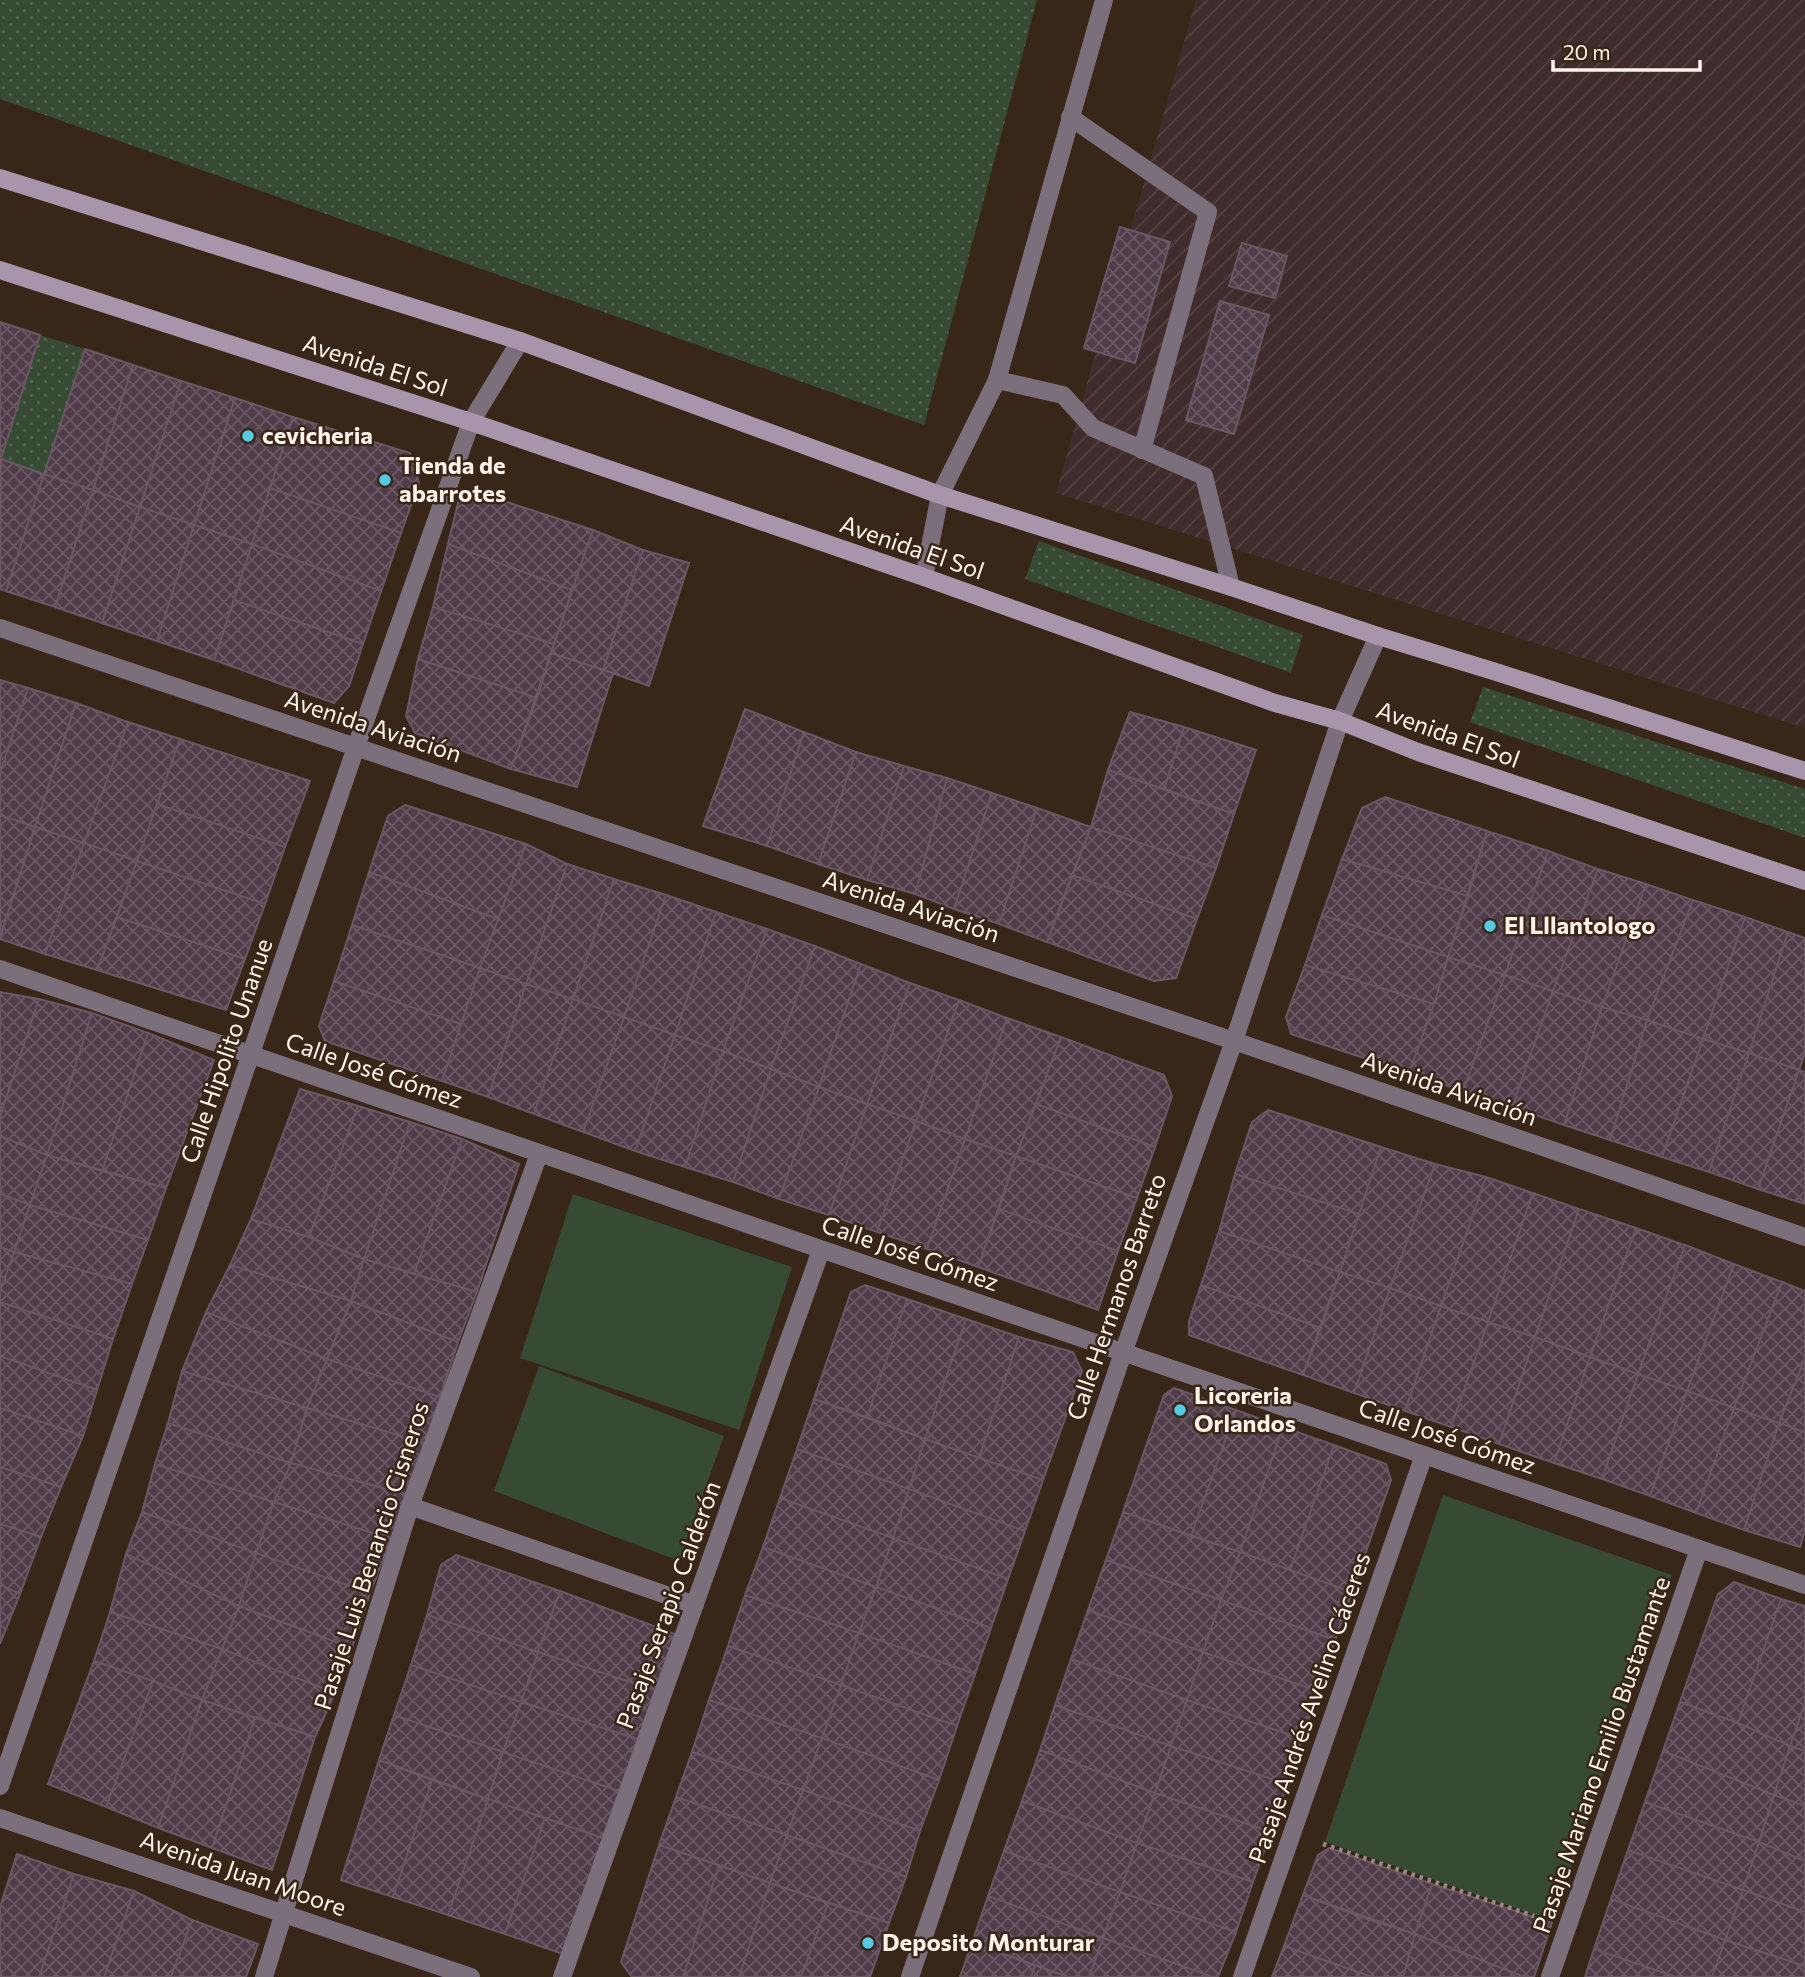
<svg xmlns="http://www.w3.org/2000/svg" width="1805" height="1977" font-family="Commissioner,sans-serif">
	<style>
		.industrial { fill: url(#industrial-furrows) }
		.grass { fill: url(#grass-dots) }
		.park { fill: #364a34 }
		.building { fill: url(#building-cross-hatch); stroke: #6c5765; stroke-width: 2 }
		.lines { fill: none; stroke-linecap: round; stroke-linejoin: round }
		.path { stroke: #9a8b80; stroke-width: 4.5; stroke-dasharray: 3.5 5; stroke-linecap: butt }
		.service { stroke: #7b6f7c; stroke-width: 18 }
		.minor { stroke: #7b6f7c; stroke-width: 18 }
		.tertiary { stroke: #7b6f7c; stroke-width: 18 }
		.secondary { stroke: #a895ab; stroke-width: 18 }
		.poi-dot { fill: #57c9e2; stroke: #382619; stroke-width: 2.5 }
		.labels { text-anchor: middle; stroke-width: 5; stroke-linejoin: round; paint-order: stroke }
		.street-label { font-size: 24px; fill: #fef2e9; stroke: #382619 }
		.poi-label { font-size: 24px; font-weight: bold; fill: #fef2e9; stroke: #382619; text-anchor: start }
	</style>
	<defs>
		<pattern id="industrial-furrows" width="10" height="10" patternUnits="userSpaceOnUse" patternTransform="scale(1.75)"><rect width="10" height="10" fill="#402c2c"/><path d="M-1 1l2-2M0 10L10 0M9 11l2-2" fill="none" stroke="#534140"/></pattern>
		<pattern id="grass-dots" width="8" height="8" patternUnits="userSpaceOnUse" patternTransform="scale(1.75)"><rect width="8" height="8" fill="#364a34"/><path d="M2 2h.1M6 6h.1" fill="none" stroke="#546551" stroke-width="1.8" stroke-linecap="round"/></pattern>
		<pattern id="building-cross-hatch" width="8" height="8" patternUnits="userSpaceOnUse" patternTransform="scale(1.75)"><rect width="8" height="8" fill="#503c49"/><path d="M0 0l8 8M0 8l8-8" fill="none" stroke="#6a5963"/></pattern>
	</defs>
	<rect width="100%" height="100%" fill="#382619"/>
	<path class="industrial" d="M1196 0H1805V728L1056 493Z"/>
	<path class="grass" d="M0 0H1037L924 425 0 99Z
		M40 335 85 349 44 474 1 459Z
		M1039 541 1303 635 1291 673 1025 579Z
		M1483 687 1805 789V838L1470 722Z"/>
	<path class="park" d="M573 1194 792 1267 739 1430 520 1358Z
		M539 1366 724 1436 679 1561 494 1491Z
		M1443 1495 1672 1575 1553 1921 1325 1842Z"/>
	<path class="building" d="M1120 227 1170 242 1135 363 1084 348Z
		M1242 243 1287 256 1275 298 1229 286Z
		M1220 301 1269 315 1234 434 1186 420Z
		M0 322 40 335 1 459 0 458Z
		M85 349 133 365 93 490 44 474Z
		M133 365 181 381 140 507 93 490Z
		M181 381 235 398 194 525 140 507Z
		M235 398 293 417 252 544 194 525Z
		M293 417 410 453 419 483 401 533 270 488Z
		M1 459 44 474 6 591 0 589Z
		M44 474 93 490 55 607 6 591Z
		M270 488 401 533 381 591 252 544Z
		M93 490 140 507 102 623 55 607Z
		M476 492 593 530 572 590 448 544 459 499Z
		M140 507 194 525 157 641 102 623Z
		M194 525 252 544 214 660 157 641Z
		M593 530 643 550 603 670 551 653Z
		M252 544 381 591 363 644 234 600Z
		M448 544 572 590 554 644 433 607Z
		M643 550 689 563 649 686 603 670Z
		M234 600 363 644 349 686 334 703 214 660Z
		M433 607 554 644 537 698 418 659Z
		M551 653 613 673 577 787 511 769Z
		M418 659 537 698 511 769 415 733 406 716Z
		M0 680 28 688 0 773Z
		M28 688 76 703 35 827 0 815V773Z
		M76 703 128 722 84 843 35 827Z
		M745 709 804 732 767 846 703 826Z
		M1130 712 1184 727 1164 789 1108 770Z
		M128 722 180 739 137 861 84 843Z
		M1184 727 1256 750 1234 814 1164 789Z
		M804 732 856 752 818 864 767 846Z
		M180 739 310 781 285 847 157 804Z
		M856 752 904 766 867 880 818 864Z
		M904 766 947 778 915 894 867 880Z
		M1108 770 1234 814 1216 868 1091 827Z
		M947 778 992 793 954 909 915 894Z
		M992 793 1037 808 999 924 954 909Z
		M1385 797 1487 831 1468 896 1342 859 1362 808Z
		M157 804 285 847 265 904 137 861Z
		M405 805 526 844 498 919 369 872 388 816Z
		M1037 808 1091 827 1047 942 999 924Z
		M0 815 35 827 0 937Z
		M35 827 84 843 45 954 0 939Z
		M1091 827 1216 868 1197 919 1072 875Z
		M1487 831 1548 851 1505 975 1448 957Z
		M84 843 137 861 97 970 45 954Z
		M526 844 567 864 526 984 480 968Z
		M1548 851 1598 869 1553 991 1505 975Z
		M1342 859 1468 896 1448 957 1322 915Z
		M137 861 265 904 245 959 117 917Z
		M567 864 614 879 573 999 526 984Z
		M1598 869 1646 884 1602 1007 1553 991Z
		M369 872 498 919 480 968 352 925Z
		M1072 875 1197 919 1176 978 1154 981 1047 942Z
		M614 879 666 895 624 1017 573 999Z
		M1646 884 1693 900 1647 1020 1602 1007Z
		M666 895 716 912 675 1035 624 1017Z
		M1693 900 1745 917 1703 1039 1647 1020Z
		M716 912 767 929 723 1051 675 1035Z
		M1322 915 1448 957 1434 1004 1305 965Z
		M117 917 245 959 226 1010 97 970Z
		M1745 917 1788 932 1749 1053 1703 1039Z
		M352 925 480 968 461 1024 334 981Z
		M767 929 815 946 771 1069 723 1051Z
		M1788 932 1805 938V1053L1799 1070 1749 1053Z
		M815 946 861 964 819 1087 771 1069Z
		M1448 957 1505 975 1463 1091 1409 1073 1434 1004Z
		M861 964 910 983 867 1104 819 1087Z
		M1305 965 1434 1004 1409 1073 1291 1034 1286 1017Z
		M480 968 526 984 488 1097 442 1081Z
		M1505 975 1553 991 1512 1107 1463 1091Z
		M334 981 461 1024 442 1081 325 1041 319 1026Z
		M910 983 959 1000 916 1121 867 1104Z
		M526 984 573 999 534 1114 488 1097Z
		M1553 991 1602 1007 1564 1125 1512 1107Z
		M0 992 39 999 0 1117Z
		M39 999 92 1013 47 1155 0 1136V1117Z
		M573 999 624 1017 583 1132 534 1114Z
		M959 1000 1007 1018 965 1139 916 1121Z
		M1602 1007 1647 1020 1610 1140 1564 1125Z
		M92 1013 148 1033 102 1171 47 1155Z
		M624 1017 675 1035 635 1151 583 1132Z
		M1007 1018 1061 1037 1016 1156 965 1139Z
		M1647 1020 1703 1039 1662 1157 1610 1140Z
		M148 1033 214 1060 166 1188 102 1171Z
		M675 1035 723 1051 685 1167 635 1151Z
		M1061 1037 1164 1075 1172 1096 1155 1147 1036 1104Z
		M1703 1039 1749 1053 1709 1172 1662 1157Z
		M723 1051 771 1069 733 1182 685 1167Z
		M1749 1053 1799 1070 1758 1189 1709 1172Z
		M771 1069 819 1087 779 1199 733 1182Z
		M1799 1070 1805 1072V1204L1758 1189Z
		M819 1087 867 1104 829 1215 779 1199Z
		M300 1089 358 1106 309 1237 251 1219Z
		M867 1104 916 1121 877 1232 829 1215Z
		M1036 1104 1155 1147 1137 1198 1016 1156Z
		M358 1106 410 1122 364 1259 309 1237Z
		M1268 1110 1381 1147 1359 1214 1235 1174 1252 1122Z
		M916 1121 965 1139 927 1249 877 1232Z
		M410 1122 462 1139 414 1274 364 1259Z
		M0 1136 47 1155 30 1205 0 1194Z
		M462 1139 519 1164 477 1292 414 1274Z
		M965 1139 1016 1156 978 1267 927 1249Z
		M1381 1147 1435 1164 1390 1288 1340 1272Z
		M47 1155 166 1188 148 1240 30 1205Z
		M1016 1156 1137 1198 1118 1251 999 1209Z
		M1435 1164 1486 1177 1441 1306 1390 1288Z
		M1235 1174 1359 1214 1340 1272 1219 1231Z
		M1486 1177 1533 1193 1488 1322 1441 1306Z
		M1533 1193 1579 1209 1535 1337 1488 1322Z
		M0 1194 30 1205 14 1252 0 1247Z
		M30 1205 148 1240 132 1284 14 1252Z
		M999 1209 1118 1251 1098 1310 978 1267Z
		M1579 1209 1636 1228 1590 1357 1535 1337Z
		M251 1219 309 1237 364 1259 351 1301 230 1265Z
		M1636 1228 1685 1245 1638 1374 1590 1357Z
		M1219 1231 1340 1272 1321 1328 1201 1285Z
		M1685 1245 1734 1264 1687 1391 1638 1374Z
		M0 1247 14 1252 0 1291Z
		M14 1252 132 1284 113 1339 0 1302V1291Z
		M364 1259 477 1292 458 1342 351 1301Z
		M1734 1264 1782 1282 1734 1408 1687 1391Z
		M230 1265 351 1301 327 1359 206 1312Z
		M1340 1272 1390 1288 1354 1393 1303 1375Z
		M1782 1282 1805 1291V1358L1779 1423 1734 1408Z
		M865 1285 907 1299 867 1417 814 1399 851 1292Z
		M1201 1285 1321 1328 1303 1375 1189 1335V1321Z
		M1390 1288 1441 1306 1405 1411 1354 1393Z
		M907 1299 966 1319 925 1439 867 1417Z
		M351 1301 458 1342 440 1397 327 1359Z
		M0 1302 113 1339 97 1390 0 1356Z
		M1441 1306 1488 1322 1451 1427 1405 1411Z
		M206 1312 327 1359 307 1408 182 1371Z
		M966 1319 1019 1337 979 1458 925 1439Z
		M1488 1322 1535 1337 1499 1444 1451 1427Z
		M1019 1337 1073 1352 1082 1371 1043 1480 979 1458Z
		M1535 1337 1590 1357 1554 1463 1499 1444Z
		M0 1356 97 1390 83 1436 0 1408Z
		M1590 1357 1638 1374 1602 1479 1554 1463Z
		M1805 1358V1432L1779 1423Z
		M327 1359 440 1397 425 1443 307 1408Z
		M182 1371 307 1408 291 1463 168 1423Z
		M1638 1374 1687 1391 1650 1496 1602 1479Z
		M1174 1388 1236 1410 1191 1536 1123 1512 1164 1395Z
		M1687 1391 1734 1408 1696 1513 1650 1496Z
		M814 1399 925 1439 909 1489 797 1449Z
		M0 1408 83 1436 61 1487 0 1467Z
		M307 1408 425 1443 408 1495 291 1463Z
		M1734 1408 1779 1423 1744 1530 1696 1513Z
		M1236 1410 1283 1427 1240 1552 1191 1536Z
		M168 1423 291 1463 274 1502 155 1464Z
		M1779 1423 1805 1432V1531L1800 1547 1744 1530Z
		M1283 1427 1334 1445 1290 1570 1240 1552Z
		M925 1439 1043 1480 1025 1531 909 1489Z
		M1334 1445 1386 1464 1391 1480 1352 1592 1290 1570Z
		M797 1449 909 1489 893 1538 780 1498Z
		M291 1463 408 1495 391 1539 274 1502Z
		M155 1464 274 1502 256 1553 142 1512Z
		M0 1467 61 1487 41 1537 0 1524Z
		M909 1489 1025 1531 1008 1579 893 1538Z
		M780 1498 893 1538 876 1587 763 1547Z
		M274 1502 391 1539 370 1593 256 1553Z
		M142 1512 256 1553 239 1606 126 1554Z
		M1123 1512 1240 1552 1221 1600 1106 1560Z
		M0 1524 41 1537 20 1594 0 1585Z
		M893 1538 1008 1579 991 1628 876 1587Z
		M763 1547 876 1587 859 1633 745 1595Z
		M1240 1552 1352 1592 1335 1640 1221 1600Z
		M256 1553 370 1593 352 1648 239 1606Z
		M126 1554 239 1606 222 1649 110 1612Z
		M456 1555 560 1591 538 1652 427 1615 441 1565Z
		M1106 1560 1221 1600 1203 1652 1088 1610Z
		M1734 1582 1781 1599 1738 1723 1680 1702 1718 1594Z
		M0 1585 20 1594 0 1644Z
		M876 1587 991 1628 975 1674 859 1633Z
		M560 1591 675 1634 655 1690 538 1652Z
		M745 1595 859 1633 841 1685 728 1646Z
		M1781 1599 1805 1606V1703L1790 1746 1738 1723Z
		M1221 1600 1335 1640 1318 1691 1203 1652Z
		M239 1606 352 1648 335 1693 222 1649Z
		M1088 1610 1203 1652 1187 1700 1071 1659Z
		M110 1612 222 1649 202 1700 153 1681 94 1661Z
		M427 1615 538 1652 521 1702 411 1665Z
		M859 1633 975 1674 957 1726 841 1685Z
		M728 1646 841 1685 822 1738 709 1700Z
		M222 1649 335 1693 315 1737 202 1700Z
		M538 1652 655 1690 638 1739 521 1702Z
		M1203 1652 1318 1691 1302 1739 1187 1700Z
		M1071 1659 1187 1700 1171 1746 1055 1705Z
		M94 1661 153 1681 106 1807 48 1784Z
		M411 1665 521 1702 503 1752 394 1715Z
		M153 1681 202 1700 158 1828 106 1807Z
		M841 1685 957 1726 939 1780 822 1738Z
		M202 1700 255 1718 212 1848 158 1828Z
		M709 1700 822 1738 803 1790 692 1752Z
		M1187 1700 1302 1739 1287 1784 1171 1746Z
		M521 1702 638 1739 619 1791 503 1752Z
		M1680 1702 1738 1723 1790 1746 1774 1795 1663 1751Z
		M1805 1703V1751L1790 1746Z
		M1055 1705 1171 1746 1155 1793 1040 1750Z
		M394 1715 503 1752 488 1799 379 1760Z
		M255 1718 315 1737 272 1870 212 1848Z
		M822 1738 939 1780 920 1831 803 1790Z
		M1171 1746 1287 1784 1271 1832 1155 1793Z
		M1790 1746 1805 1751V1806L1774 1795Z
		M1040 1750 1155 1793 1137 1843 1022 1801Z
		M1663 1751 1774 1795 1759 1842 1645 1802Z
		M503 1752 619 1791 603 1838 488 1799Z
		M692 1752 803 1790 787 1835 676 1797Z
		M379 1760 432 1780 393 1897 341 1880Z
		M432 1780 488 1799 448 1915 393 1897Z
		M803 1790 920 1831 906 1877 787 1835Z
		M1155 1793 1271 1832 1253 1882 1137 1843Z
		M1774 1795 1805 1806V1861L1759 1842Z
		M676 1797 787 1835 770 1883 659 1845Z
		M488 1799 545 1818 505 1934 448 1915Z
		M1022 1801 1137 1843 1120 1892 1004 1851Z
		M1645 1802 1759 1842 1743 1890 1628 1850Z
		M545 1818 603 1838 563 1954 505 1934Z
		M787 1835 906 1877 889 1923 770 1883Z
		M1759 1842 1805 1861V1912L1743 1890Z
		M1137 1843 1253 1882 1236 1932 1120 1892Z
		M659 1845 719 1865 683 1977H632L621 1962Z
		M1329 1848 1432 1884 1415 1934 1303 1895 1318 1855Z
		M1628 1850 1743 1890 1725 1940 1611 1899Z
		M1004 1851 1120 1892 1103 1938 988 1896Z
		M17 1854 74 1874 39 1977H0V1907Z
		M719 1865 770 1883 739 1977H683Z
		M74 1874 134 1891 104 1977H39Z
		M770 1883 828 1903 801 1977H739Z
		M1432 1884 1552 1923 1534 1977H1524L1415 1934Z
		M1743 1890 1805 1912V1966L1725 1940Z
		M134 1891 192 1920 171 1977H104Z
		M1120 1892 1236 1932 1218 1977H1213L1103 1938Z
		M1303 1895 1361 1917 1415 1934 1403 1977H1372L1284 1946Z
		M988 1896 1103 1938 1089 1977H1068L972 1943Z
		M1611 1899 1725 1940 1712 1977H1676L1594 1949Z
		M828 1903 889 1923 870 1977H801Z
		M192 1920 258 1944 246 1977H171Z
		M1415 1934 1524 1977H1403Z
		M1103 1938 1213 1977H1089Z
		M1725 1940 1805 1966V1977H1712Z
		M972 1943 1035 1965 1031 1977H960Z
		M1284 1946 1372 1977H1272Z
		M1594 1949 1676 1977H1585Z
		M1035 1965 1068 1977H1031Z"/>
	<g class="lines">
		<path class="path" d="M1323 1844 1534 1916"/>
		<path class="service" d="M1070 117 1208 212 1142 450
			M997 380 1063 395 1093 428 1204 476 1231 587"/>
		<path class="minor" d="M924 577 940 495 997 380 1104 0
			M0 628 1234 1041 1805 1237
			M0 969 1805 1585
			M410 1506 695 1605
			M0 1786 356 747 471 422 520 341
			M264 1977 410 1506 539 1154
			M562 1977 821 1250
			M910 1977 1123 1353 1234 1041 1340 721 1378 636
			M1242 1977 1424 1455
			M1550 1977 1699 1549"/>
		<path class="tertiary" d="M0 1818 471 1977"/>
		<path class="secondary" d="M0 178 520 341 940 495 1231 587 1378 636 1493 671 1805 771
			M0 270 471 422 924 577 1275 703 1340 721 1418 752 1805 881"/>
	</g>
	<g class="poi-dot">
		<circle cx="248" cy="436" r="7"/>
		<circle cx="385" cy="480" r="7"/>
		<circle cx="1490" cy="926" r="7"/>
		<circle cx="1180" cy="1410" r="7"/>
		<circle cx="868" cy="1943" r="7"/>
	</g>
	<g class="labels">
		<g class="street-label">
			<text transform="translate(375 366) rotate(18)" y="8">Avenida El Sol</text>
			<text transform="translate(912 548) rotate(19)" y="8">Avenida El Sol</text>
			<text transform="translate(373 727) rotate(18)" y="8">Avenida Aviación</text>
			<text transform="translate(1448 735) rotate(20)" y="8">Avenida El Sol</text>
			<text transform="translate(911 907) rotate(18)" y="8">Avenida Aviación</text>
			<text transform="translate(227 1051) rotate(-71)" y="8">Calle Hipolito Unanue</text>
			<text transform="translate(374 1071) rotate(19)" y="8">Calle José Gómez</text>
			<text transform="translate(1449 1089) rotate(19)" y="8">Avenida Aviación</text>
			<text transform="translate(910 1254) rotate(19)" y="8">Calle José Gómez</text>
			<text transform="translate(1117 1297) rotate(-71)" y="8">Calle Hermanos Barreto</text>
			<text transform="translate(1447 1437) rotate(19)" y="8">Calle José Gómez</text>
			<text transform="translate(372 1556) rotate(-72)" y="8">Pasaje Luis Benancio Cisneros</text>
			<text transform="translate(669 1605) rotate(-70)" y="8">Pasaje Serapio Calderón</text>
			<text transform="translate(1310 1708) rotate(-71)" y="8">Pasaje Andrés Avelino Cáceres</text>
			<text transform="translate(1602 1755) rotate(-71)" y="8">Pasaje Mariano Emilio Bustamante</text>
			<text transform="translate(243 1874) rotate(19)" y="8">Avenida Juan Moore</text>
		</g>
		<g class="poi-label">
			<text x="262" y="444">cevicheria</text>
			<text x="399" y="474">Tienda de<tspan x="399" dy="28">abarrotes</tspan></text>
			<text x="1504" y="934">El Lllantologo</text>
			<text x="1194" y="1404">Licoreria<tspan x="1194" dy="28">Orlandos</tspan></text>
			<text x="882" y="1951">Deposito Monturar</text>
		</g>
	</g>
	<path d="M1553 60v10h147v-10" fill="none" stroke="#fef2e9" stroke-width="3.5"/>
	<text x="1563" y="60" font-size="21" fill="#fef2e9" stroke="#382619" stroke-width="5" paint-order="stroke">20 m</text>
</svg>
